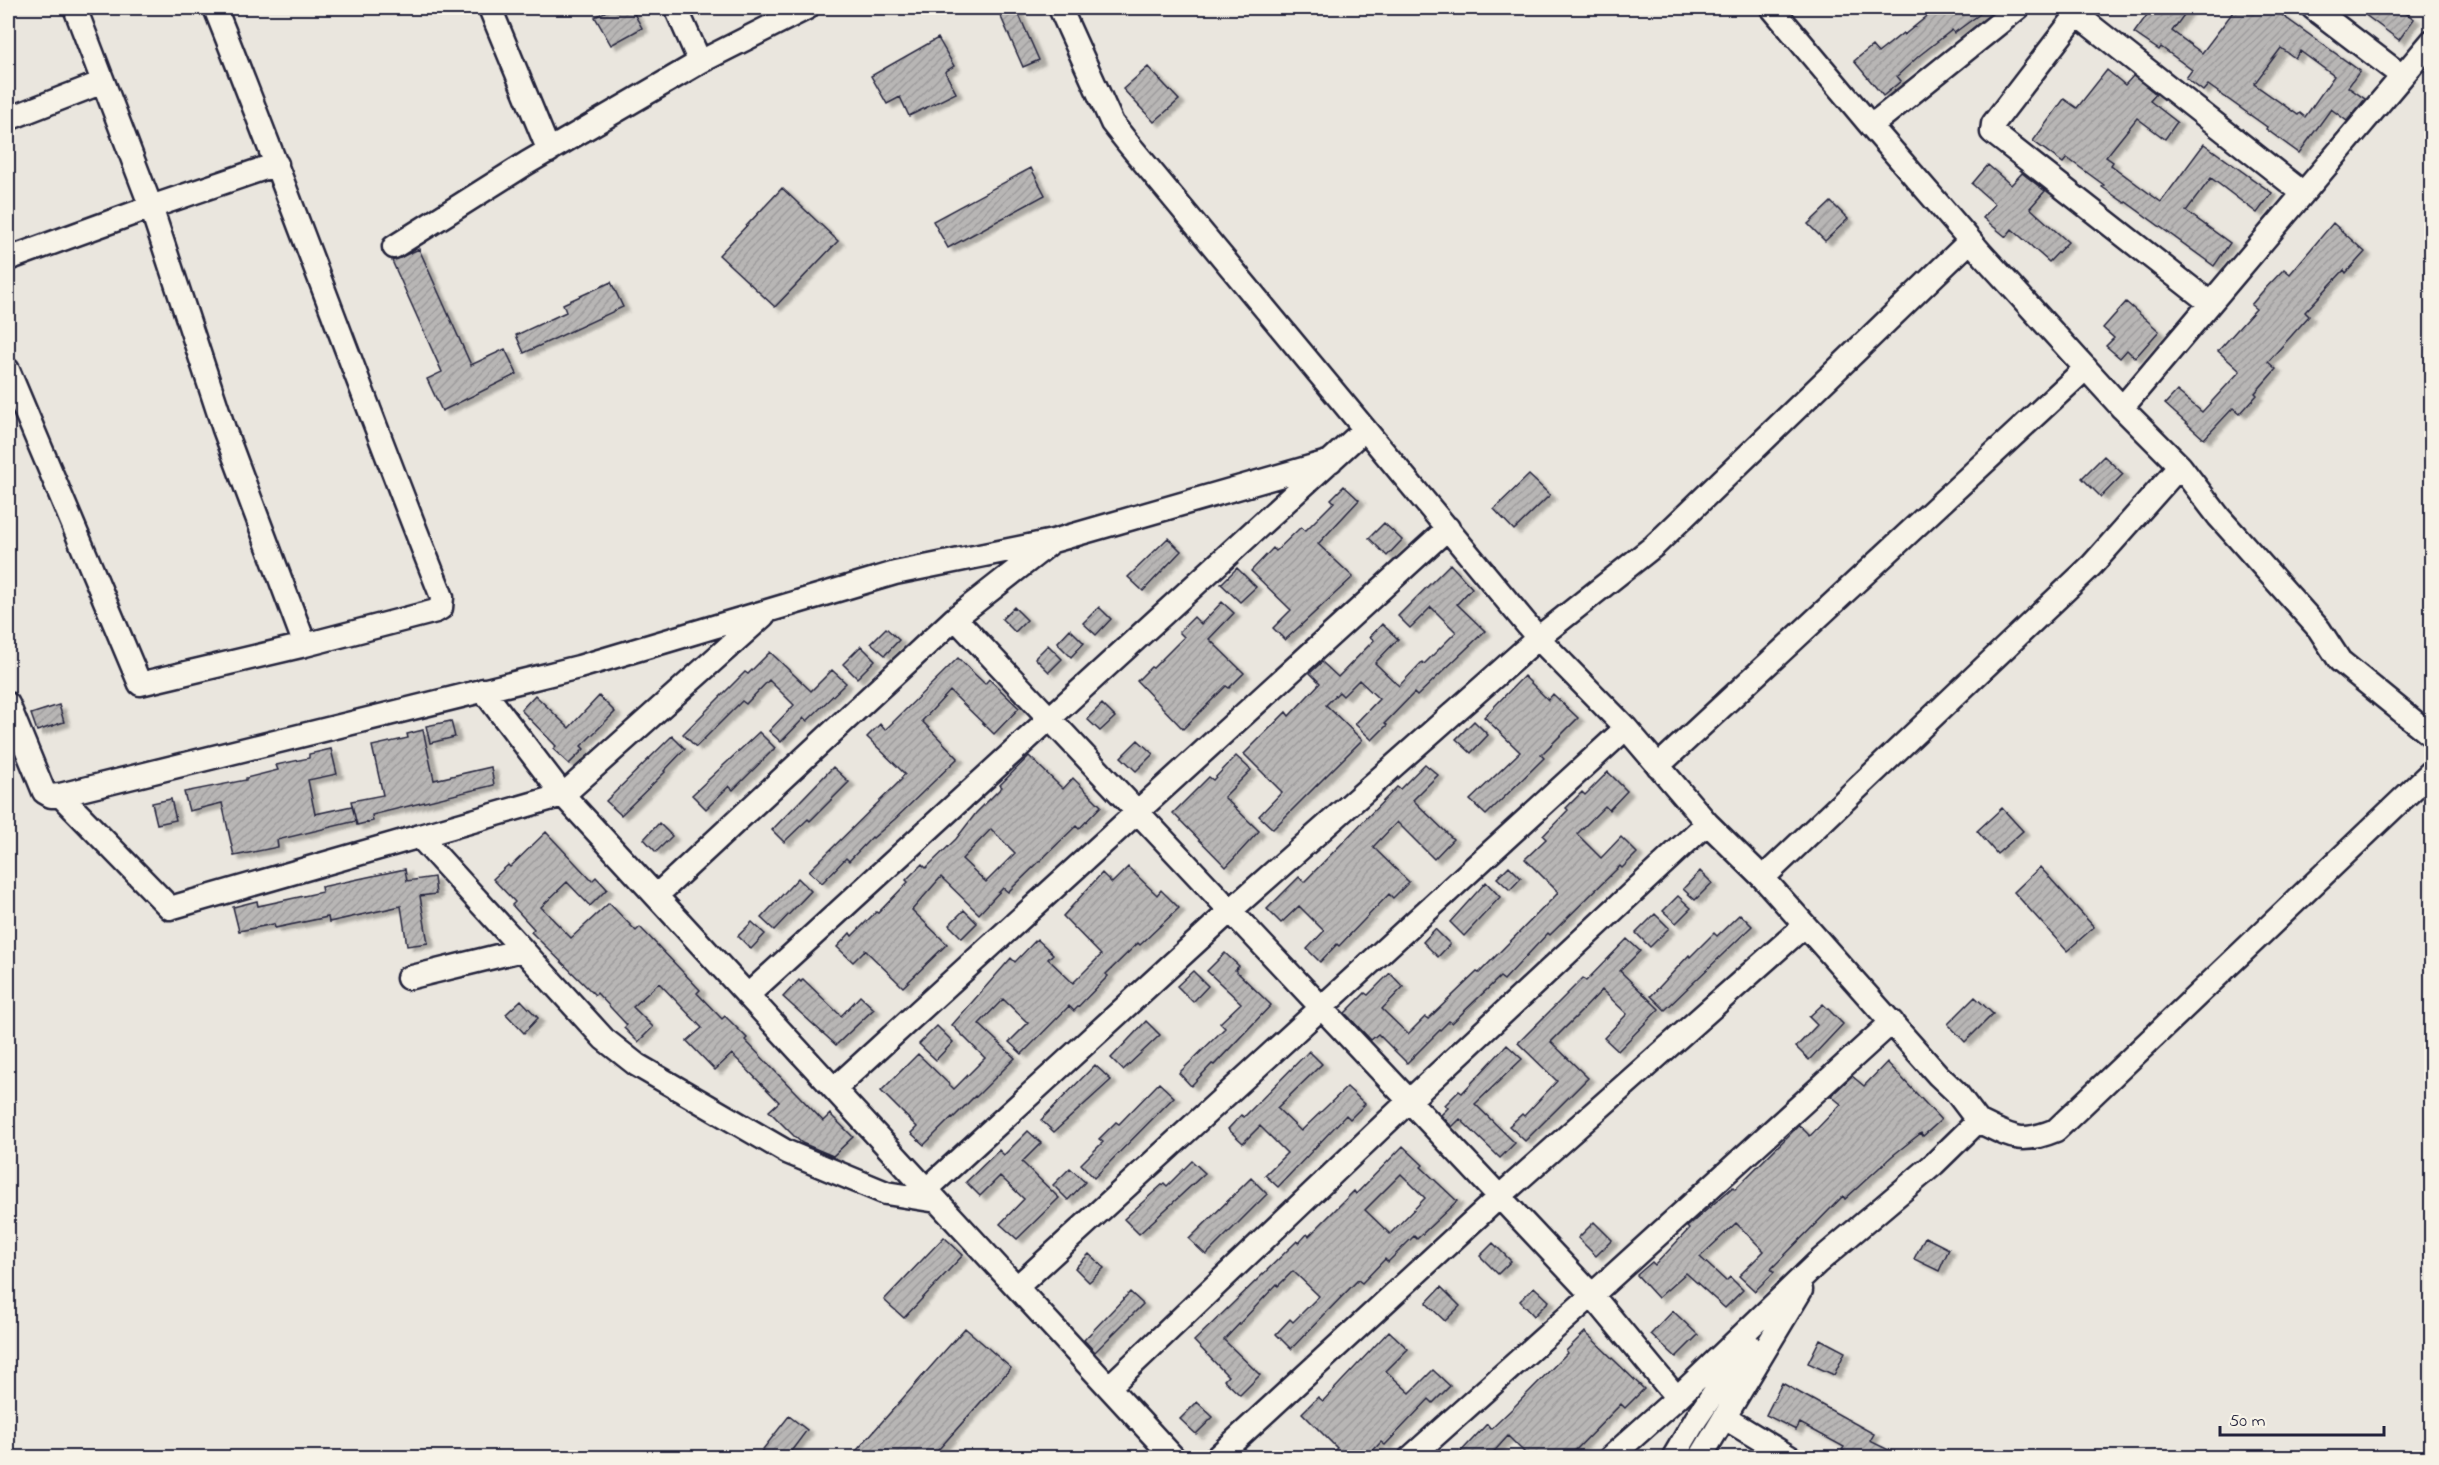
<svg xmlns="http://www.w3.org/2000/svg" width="2439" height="1465" font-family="'Indie Flower',sans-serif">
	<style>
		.building { fill: url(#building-hatch); stroke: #22223b; stroke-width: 1.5; fill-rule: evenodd; filter: url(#shadow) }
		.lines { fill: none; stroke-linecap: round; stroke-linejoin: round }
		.minor-casing { stroke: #22223b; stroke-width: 27 }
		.minor { stroke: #f7f3e8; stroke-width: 22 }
	</style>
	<defs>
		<pattern id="building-hatch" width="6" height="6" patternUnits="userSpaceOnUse" patternTransform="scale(1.5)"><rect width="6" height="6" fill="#b8b6b5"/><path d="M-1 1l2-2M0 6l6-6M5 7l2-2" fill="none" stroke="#9e9c9d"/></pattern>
		<filter id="shadow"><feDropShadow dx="6" dy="4" stdDeviation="1.5" flood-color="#0004"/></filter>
	</defs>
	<rect width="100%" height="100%" fill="#eae6de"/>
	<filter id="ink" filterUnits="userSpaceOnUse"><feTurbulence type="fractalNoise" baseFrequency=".0167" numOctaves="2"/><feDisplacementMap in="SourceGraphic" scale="12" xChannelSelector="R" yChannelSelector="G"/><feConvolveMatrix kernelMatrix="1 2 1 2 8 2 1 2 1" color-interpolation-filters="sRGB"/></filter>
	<g filter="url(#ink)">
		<path class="building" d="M612 8H631L642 28 611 45 595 17Z
			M997 8H1016L1039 60 1023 67Z
			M1937 8H1988L1954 33 1952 30 1920 55 1897 76 1901 81 1883 96 1854 61 1872 46 1878 53 1903 33 1904 35Z
			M2152 8H2189L2172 31 2202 53 2236 8H2272L2360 71 2348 87 2365 99 2347 121 2331 109 2299 153 2266 129 2267 127 2208 85 2203 91 2186 78 2192 70 2161 47 2159 50 2134 33ZM2281 48 2295 58 2300 51 2334 76 2305 117 2300 113 2298 115 2254 84Z
			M2356 8H2399L2414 19 2399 40Z
			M938 38 954 66 945 72 956 93 909 116 900 97 887 104 871 76Z
			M1148 67 1179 100 1154 122 1123 89Z
			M2107 70 2125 85 2133 76 2156 94 2150 101 2177 122 2165 139 2137 118 2106 157 2113 162 2111 165 2161 202 2204 144 2272 193 2257 213 2211 178 2186 211 2230 243 2214 266 2126 202 2125 203 2102 187 2104 185 2067 158 2063 163 2033 141 2064 99 2077 108Z
			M1988 165 2011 185 2022 173 2045 191 2030 208 2068 242 2049 262 2012 229 2006 237 1983 218 1995 204 1972 184Z
			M1031 168 1045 195 948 248 933 221Z
			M782 188 838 241 775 307 719 255Z
			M1831 202 1848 219 1825 241 1808 224Z
			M2333 223 2365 252 2346 273 2344 270 2305 312 2309 316 2268 362 2276 369 2255 393 2257 395 2240 414 2233 408 2204 439 2165 404 2177 391 2202 412 2240 371 2218 351 2256 309 2251 305 2262 292 2284 269 2290 274Z
			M419 249 471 365 505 349 517 374 442 411 427 379 442 372 392 261Z
			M611 282 623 307 524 353 516 335 566 312 563 304Z
			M2126 302 2159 331 2135 358 2127 350 2120 358 2106 346 2114 338 2103 328Z
			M2104 456 2123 474 2101 497 2082 478Z
			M1529 475 1550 495 1514 530 1494 509Z
			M1344 486 1359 500 1318 544 1353 577 1285 640 1273 628 1291 610 1251 571 1273 548 1276 551 1301 527 1305 531 1334 502 1331 499Z
			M1384 523 1402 540 1387 556 1369 538Z
			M1168 538 1181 551 1143 591 1128 577Z
			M1450 564 1472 588 1457 604 1485 631 1417 696 1414 693 1385 723 1387 725 1372 740 1355 724 1379 699 1359 680 1343 696 1339 692 1326 705 1362 740 1273 829 1259 816 1282 792 1244 754 1286 712 1289 716 1320 683 1310 673 1322 662 1338 677 1374 640 1370 637 1382 624 1398 639 1375 663 1399 686 1422 662 1424 664 1456 632 1431 607 1410 628 1398 616Z
			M1237 568 1256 587 1240 602 1221 584Z
			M1222 602 1234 613 1209 639 1244 673 1229 688 1226 686 1183 729 1137 681 1151 667 1153 668 1184 637 1179 632 1194 617 1201 624Z
			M1014 607 1027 620 1015 632 1002 619Z
			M1099 607 1111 619 1096 635 1083 623Z
			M886 628 899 640 885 655 871 643Z
			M1070 629 1084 643 1071 657 1057 643Z
			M1048 645 1062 659 1049 672 1035 658Z
			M861 646 875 660 857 678 843 664Z
			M770 652 811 691 832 670 846 683 807 721 804 718 781 742 769 731 794 705 769 680 746 704 742 701 696 747 683 734 745 672 748 674Z
			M958 658 985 684 989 679 1019 708 994 734 950 691 922 721 958 758 895 819 873 838 872 837 849 861 846 858 822 883 809 871 902 779 901 778 905 774 867 737 880 724 885 730Z
			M1524 676 1548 700 1553 694 1578 718 1541 755 1544 758 1486 815 1470 800 1520 752 1484 717Z
			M535 695 569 728 599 696 615 712 581 746 584 749 569 764 553 749 556 746 521 710Z
			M1102 704 1115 717 1100 731 1087 719Z
			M59 705 64 722 37 731 31 714Z
			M451 721 455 737 430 743 426 726Z
			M1474 721 1488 735 1471 753 1456 739Z
			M423 730 434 780 491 767 494 785 372 815 373 821 357 825 351 801 383 795 372 746 408 738 407 734Z
			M759 732 775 748 733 790 729 786 706 809 692 795Z
			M672 736 685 749 664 771 665 772 621 815 606 801Z
			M1138 740 1153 754 1136 771 1121 757Z
			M331 749 337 774 308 780 315 814 352 806 356 821 277 840 278 847 234 856 222 803 189 811 184 792 246 780V778L278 770 276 765 309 758V754Z
			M1029 756 1063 789 1073 778 1101 806 1079 829 1076 826 1008 892 1003 888 979 914 941 877 912 910 947 944 903 987 865 950 853 962 837 947 850 933 852 936 876 912 878 913 908 882 906 880 922 864 926 868 956 839 976 813 1002 787 1000 785ZM991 829 1015 853 986 882 962 859Z
			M1236 756 1251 770 1224 797 1259 831 1226 867 1173 813 1209 777 1213 780Z
			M1425 764 1438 775 1413 800 1453 839 1434 859 1397 822 1373 847 1409 882 1393 898 1389 894 1339 946 1337 944 1320 962 1307 949 1324 931 1299 906 1281 923 1267 909 1299 877 1304 882 1397 787 1400 789Z
			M833 767 849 782 810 821 808 819 784 842 772 830Z
			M1608 772 1627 791 1609 810 1605 806 1577 834 1601 858 1621 837 1637 853 1622 868 1620 866 1550 935 1548 933 1504 980 1500 977 1452 1023 1449 1021 1407 1063 1378 1034 1371 1040 1345 1013 1365 993 1368 995 1390 973 1403 987 1382 1009 1408 1034 1425 1017 1428 1019 1477 972 1479 973 1557 894 1558 892 1525 859 1546 839 1543 836 1568 810 1566 808 1582 792 1585 795Z
			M171 799 176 820 157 824 152 803Z
			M2002 808 2023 831 1997 854 1977 831Z
			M659 823 672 836 656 852 644 839Z
			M546 832 592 881 596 877 607 889 590 906 567 882 541 907 571 938 609 903 636 931 640 927 700 990 697 993 722 1019 725 1016 747 1038 745 1040 823 1121 830 1114 853 1137 833 1156 802 1143 794 1136 769 1111 779 1102 732 1054 715 1070 687 1041 702 1028 659 983 633 1007 653 1027 638 1042 624 1028 627 1025 597 993 595 995 531 932 534 929 512 905 515 902 493 879 508 865 510 867Z
			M1509 866 1521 878 1510 890 1497 878Z
			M1128 867 1157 895 1161 890 1179 908 1140 945 1138 943 1106 974 1108 976 1074 1011 1069 1006 1022 1054 1009 1042 1028 1023 1003 999 979 1024 1015 1058 976 1097 975 1096 953 1118 952 1117 924 1145 911 1133 917 1127 881 1091 918 1054 954 1089 985 1058 952 1025 1011 958 1015 962 1037 939 1053 954 1048 959 1073 983 1101 955 1063 916 1102 873 1112 883Z
			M2040 867 2094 927 2067 951 2014 892Z
			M405 869 407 881 434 877 436 894 420 896 428 943 407 946 401 906 329 922 328 917 275 928 274 924 239 931 233 907 257 901 258 906 322 892 321 887Z
			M1700 871 1712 883 1695 900 1683 889Z
			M798 878 811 891 774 930 761 918Z
			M1486 882 1500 897 1464 936 1450 922Z
			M1678 896 1691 908 1676 923 1663 911Z
			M964 910 977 923 962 938 949 925Z
			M1655 914 1669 928 1650 947 1636 933Z
			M1740 914 1752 926 1665 1010 1651 996 1689 955 1690 957 1714 933 1717 936Z
			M752 922 765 934 751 949 738 936Z
			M1435 929 1450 944 1438 957 1423 942Z
			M1627 939 1640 951 1620 971 1659 1009 1618 1051 1604 1038 1627 1014 1602 990 1581 1012 1551 1042 1588 1078 1525 1141 1509 1126 1522 1114 1524 1116 1557 1081 1518 1043 1583 978 1586 981Z
			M1225 953 1239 966 1235 970 1271 1005 1214 1065 1212 1064 1191 1086 1179 1073 1225 1028 1220 1023 1241 1003 1207 971Z
			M1193 971 1208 986 1193 1002 1177 986Z
			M803 979 841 1016 860 996 874 1009 836 1045 783 997 799 980 801 982Z
			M1975 997 1993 1014 1965 1042 1948 1024Z
			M521 1000 538 1018 524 1033 506 1014Z
			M1823 1004 1843 1024 1809 1060 1796 1047 1817 1025 1809 1017Z
			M1146 1021 1160 1035 1123 1070 1111 1058Z
			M937 1026 953 1042 936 1060 919 1044Z
			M1507 1045 1522 1059 1475 1104 1515 1143 1500 1158 1460 1119 1452 1127 1441 1115 1448 1108 1445 1105 1459 1091 1462 1093Z
			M1309 1051 1322 1064 1277 1108 1301 1131 1347 1087 1365 1104 1350 1119 1346 1115 1278 1187 1265 1175 1287 1153 1260 1126 1243 1143 1228 1129 1241 1115 1244 1117Z
			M1887 1062 1941 1120 1923 1136 1921 1133 1892 1156 1845 1199 1843 1196 1771 1269 1774 1272 1755 1291 1739 1276 1764 1251 1736 1223 1700 1257 1726 1281 1730 1277 1743 1290 1725 1308 1686 1273 1658 1298 1637 1275 1652 1262 1655 1265 1689 1229 1687 1227 1733 1187 1735 1189 1799 1125 1810 1136 1841 1104 1831 1096 1852 1076 1864 1086Z
			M1095 1065 1111 1080 1054 1132 1041 1120Z
			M1159 1083 1174 1097 1094 1178 1081 1164 1103 1142 1099 1139 1116 1122 1119 1124Z
			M1028 1131 1041 1143 1022 1162 1059 1198 1017 1239 1000 1224 1024 1199 1000 1176 980 1196 966 1182 999 1150 1004 1155Z
			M1403 1146 1423 1165 1421 1167 1457 1201 1417 1239 1414 1236 1388 1262 1385 1259 1362 1283 1358 1280 1291 1349 1276 1334 1290 1319 1293 1322 1319 1296 1293 1271 1278 1286 1277 1284 1224 1340 1260 1375 1240 1395 1224 1380 1228 1376 1194 1341 1297 1241 1299 1243 1307 1234 1309 1236 1354 1191 1356 1194ZM1401 1174 1425 1198 1390 1234 1365 1210Z
			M1192 1161 1205 1173 1139 1234 1124 1219 1164 1183 1167 1186Z
			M1070 1168 1085 1182 1068 1200 1053 1185Z
			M1251 1178 1267 1194 1206 1255 1189 1239Z
			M1594 1222 1612 1240 1596 1256 1578 1238Z
			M944 1237 963 1255 904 1318 884 1300Z
			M1925 1237 1949 1249 1939 1271 1914 1259Z
			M1493 1243 1511 1261 1498 1274 1480 1256Z
			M1089 1254 1104 1268 1089 1282 1075 1268Z
			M1441 1287 1460 1306 1445 1321 1426 1303Z
			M1534 1287 1549 1301 1534 1316 1520 1301Z
			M1130 1292 1143 1304 1095 1352 1084 1340Z
			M1673 1311 1698 1335 1676 1357 1651 1334Z
			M965 1328 1011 1368 931 1458H850Z
			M1389 1331 1408 1349 1386 1371 1410 1393 1433 1370 1450 1386 1433 1403 1429 1399 1385 1445 1381 1442 1366 1458H1327L1337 1448 1302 1413 1318 1397 1323 1401Z
			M1585 1332 1644 1389 1625 1408 1621 1404 1568 1458H1530L1508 1436 1488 1458H1455L1487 1424 1491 1429 1513 1408 1567 1353 1566 1351Z
			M1820 1339 1845 1352 1834 1375 1808 1363Z
			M1782 1383 1874 1434 1870 1441 1905 1458H1855L1842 1450 1844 1447 1800 1423 1796 1430 1766 1415Z
			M1197 1402 1213 1417 1196 1434 1180 1419Z
			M789 1416 807 1430 786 1458H756Z"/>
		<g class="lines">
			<defs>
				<path id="minor" d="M215 8C293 203 364 401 442 597L441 608 436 611 305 645
					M490 8 549 151
					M676 8 700 62
					M1060 8 1112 123 1127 142 1538 638 1626 728 1707 823 1763 878 1938 1075 1956 1092 1978 1121 1934 1164 1817 1263 1677 1398 1610 1458
					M1772 8 1871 126 1981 253 2122 408 2180 466 2219 517 2319 629 2340 661 2432 736
					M2082 8 1993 124 1992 132 2210 303
					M2313 8 2402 76
					M2076 14 2303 193
					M8 119 103 82
					M1871 126 2018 8
					M394 247 527 163 700 62 807 8
					M8 259 151 207 75 8
					M8 370 140 684 305 645 224 429 151 207 277 164
					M2122 408 2432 41
					M955 618 1592 1295 1677 1398
					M483 690 563 795 1174 1458
					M8 704 44 792 51 796 60 795 579 667 895 573 1053 541 1331 461
					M1658 766 2086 368
					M60 795 170 908 563 795 763 616
					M420 837 604 1039 637 1065 787 1152 886 1193 937 1201
					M1763 878 2092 565 2180 466
					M656 896 955 618 1048 545
					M408 978 522 950
					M748 995 1364 430
					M834 1089 1448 528
					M1978 1121C2011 1137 2020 1145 2056 1130L2432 771
					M927 1189 1230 911 1538 638 1654 546 1970 241
					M1017 1287 1626 728
					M1109 1387 1409 1101 1707 823
					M1725 1418 1791 1458
					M1216 1458 1499 1197 1804 926
					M1410 1458 1592 1295 1892 1022
					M1673 1458 1696 1419 1748 1343
					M1700 1458 1801 1290"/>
			</defs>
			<use href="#minor" class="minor-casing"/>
			<use href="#minor" class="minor"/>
		</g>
	</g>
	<rect width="2439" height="1465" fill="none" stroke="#f7f3e8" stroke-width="30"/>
	<rect x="15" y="15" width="2409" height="1435" fill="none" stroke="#22223b" stroke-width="2" filter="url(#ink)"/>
	<path d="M2220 1426v9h164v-9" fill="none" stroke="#22223b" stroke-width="3"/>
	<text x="2229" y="1426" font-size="18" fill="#22223b" stroke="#f7f3e8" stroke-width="4.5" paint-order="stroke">50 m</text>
</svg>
